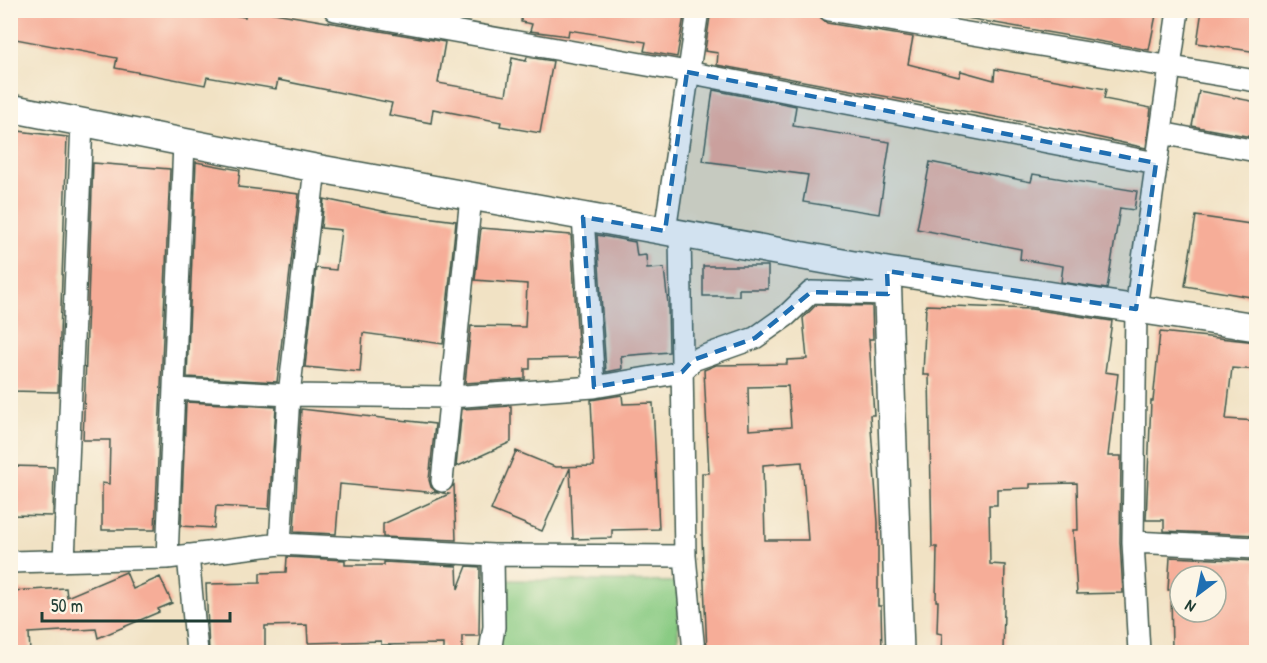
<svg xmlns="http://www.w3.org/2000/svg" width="1267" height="663" font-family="'Patrick Hand',sans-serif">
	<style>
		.green { fill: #89cb83; stroke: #54845c; stroke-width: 1.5 }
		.building { fill: #f6ad98; fill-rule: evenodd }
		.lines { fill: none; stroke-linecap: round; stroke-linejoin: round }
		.minor-casing { stroke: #3e564a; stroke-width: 24 }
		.tertiary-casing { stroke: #3e564a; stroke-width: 30 }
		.minor { stroke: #fff; stroke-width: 21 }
		.tertiary { stroke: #fff; stroke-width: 27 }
		.marked { fill: #1f6fb2; fill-opacity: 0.2; stroke: #1f6fb2; stroke-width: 4.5; stroke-dasharray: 12 8; stroke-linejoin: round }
	</style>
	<rect width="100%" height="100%" fill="#fcf5e5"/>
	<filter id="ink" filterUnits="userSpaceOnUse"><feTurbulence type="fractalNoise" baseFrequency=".0167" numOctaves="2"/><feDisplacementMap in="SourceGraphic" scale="12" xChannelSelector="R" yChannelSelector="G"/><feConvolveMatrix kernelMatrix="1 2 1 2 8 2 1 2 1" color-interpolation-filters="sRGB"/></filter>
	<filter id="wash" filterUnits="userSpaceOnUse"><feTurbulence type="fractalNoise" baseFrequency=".008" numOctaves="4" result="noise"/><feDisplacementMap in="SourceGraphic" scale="24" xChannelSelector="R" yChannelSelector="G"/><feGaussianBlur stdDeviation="1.35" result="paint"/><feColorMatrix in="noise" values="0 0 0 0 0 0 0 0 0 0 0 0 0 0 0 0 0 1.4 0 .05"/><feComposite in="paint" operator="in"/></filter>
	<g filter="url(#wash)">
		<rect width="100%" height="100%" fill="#f1e2c4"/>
		<path class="green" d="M499 580 679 582 678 652H498Z"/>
		<g id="blocks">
			<path class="building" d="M10 10H207L245 17 246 10H257L339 24 445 42 438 83 506 95 512 58 526 61 527 57 553 61 540 133 500 126 501 122 433 109 431 123 389 115 392 103 278 80 276 89 207 77 205 85 115 68 117 58 10 38Z
				M411 10H451L450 17Z
				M522 10H685L677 57 644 51 646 42 569 30 568 36 530 31 532 24 521 22Z
				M711 10H795L817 14 827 23 913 37 908 64 959 77 961 71 994 80 995 69 1106 89 1104 99 1151 108 1146 148 1060 129 717 65 718 53 705 51Z
				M921 10H1157L1149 50Z
				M1202 10H1257V52L1197 43Z
				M713 90 796 106 793 126 890 142 879 214 803 202 808 175 703 161Z
				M1199 91 1257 102V138L1192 126Z
				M10 130 67 137 58 392 10 391Z
				M196 162 240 170 238 187 299 194 277 382 187 377Z
				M930 162 1031 182 1033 174 1137 191 1134 210 1120 208 1107 289 1061 282 1063 266 1020 259 1021 249 917 229Z
				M93 163 170 169 155 530H102V483L109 484 110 440H83Z
				M324 199 387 212 456 221 443 344 363 333 360 372 305 367 316 268 336 270 341 230 321 228Z
				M1196 216 1257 225V298L1185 286Z
				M481 228 571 235 579 358 530 359V369H525V379L465 383 471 326 525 327 527 284 475 280Z
				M597 235 635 242 637 256 646 255 647 269 664 268 668 304 669 352 621 356 622 369 606 372Z
				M703 266H768V289H739V296H703Z
				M816 305 872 306 873 339H869L874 415H870L878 522V606H881L882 652H707L702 538V473H709L704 370 716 365 787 364V360L807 359 803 318ZM788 386 791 427 749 430 748 387ZM802 462 808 540H765L763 465Z
				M926 305 1031 309 1112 321 1105 372 1118 374 1108 456H1121L1120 542 1123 593 1077 594 1073 530H1078L1077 483 1030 484V488L997 489V505H989L990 564 1005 565 1003 652H941L942 634 937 633 938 601H936L937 547H932L929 375H923Z
				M1160 332 1257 342V370L1232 368 1226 419 1257 421V535L1164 531V520H1146L1151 401H1153Z
				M622 395 623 404 653 403 659 529 612 530V538L573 539 570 468 542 531 491 510 516 451 555 467 594 466 591 400Z
				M186 402 276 407 269 509 216 506 214 528 181 526Z
				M511 406V442L456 467 462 409Z
				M301 409 435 424 429 480 431 487 438 493 340 484 336 534 294 532Z
				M10 466 54 467 53 516 10 515Z
				M454 485 456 540 383 537V524L449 494 443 493Z
				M287 557 345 560V565H384V562L457 566 458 589 467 566 480 567 479 636H462V652H443V644L381 645V641L308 643 307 625 265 626V652H209L206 584 260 583V573L286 572Z
				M1170 557 1257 561V652H1172L1171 590H1168ZM1180 576H1216V612H1180Z
				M126 572 133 589 160 577 172 603 158 609 159 612 98 638 96 629 29 633 30 652H10V591L66 588 67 597Z"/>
		</g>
	</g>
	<g filter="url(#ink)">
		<use href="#blocks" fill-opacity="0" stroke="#3e564a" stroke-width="1.5"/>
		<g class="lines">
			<defs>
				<path id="minor" d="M335 10 687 72 1156 163
					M829 10 1256 81
					M1161 133 1256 151
					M583 217 594 387
					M665 231 698 10
					M680 234 685 556 694 652
					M175 389 289 395 450 397 594 387 682 372 693 360 755 338 786 316 811 292 888 294
					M442 481 471 197
					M1133 542 1256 548
					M280 544 289 395 315 168
					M188 555 197 652
					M167 558 184 143
					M64 561 82 122
					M10 562 167 558 280 544 493 555 685 556
					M490 652 494 627 493 555
					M1139 652 1133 542 1136 309 1178 10"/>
				<path id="tertiary" d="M10 108 315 168 887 271 1256 327
					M887 271 900 652"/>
			</defs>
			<use href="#minor" class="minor-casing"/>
			<use href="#tertiary" class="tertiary-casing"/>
			<use href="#minor" class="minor"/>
			<use href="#tertiary" class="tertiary"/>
		</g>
	</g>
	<path class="marked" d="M687 72 1156 163 1136 309 887 271 888 294 811 292 755 338 693 360 682 372 594 387 583 217 665 231Z"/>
	<rect width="1267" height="663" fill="none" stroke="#fcf5e5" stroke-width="36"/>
	<g transform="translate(1198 594) rotate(212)"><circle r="28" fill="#fcf5e5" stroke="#a4ab9e" stroke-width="1.5"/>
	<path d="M0-4.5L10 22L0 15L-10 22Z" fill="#1f6fb2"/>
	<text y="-9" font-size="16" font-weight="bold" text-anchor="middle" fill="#1f3d34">N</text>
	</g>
	<path d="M42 612v9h188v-9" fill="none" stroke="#1f3d34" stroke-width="3"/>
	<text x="51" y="612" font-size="18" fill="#1f3d34" stroke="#fcf5e5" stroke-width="4.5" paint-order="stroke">50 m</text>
</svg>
